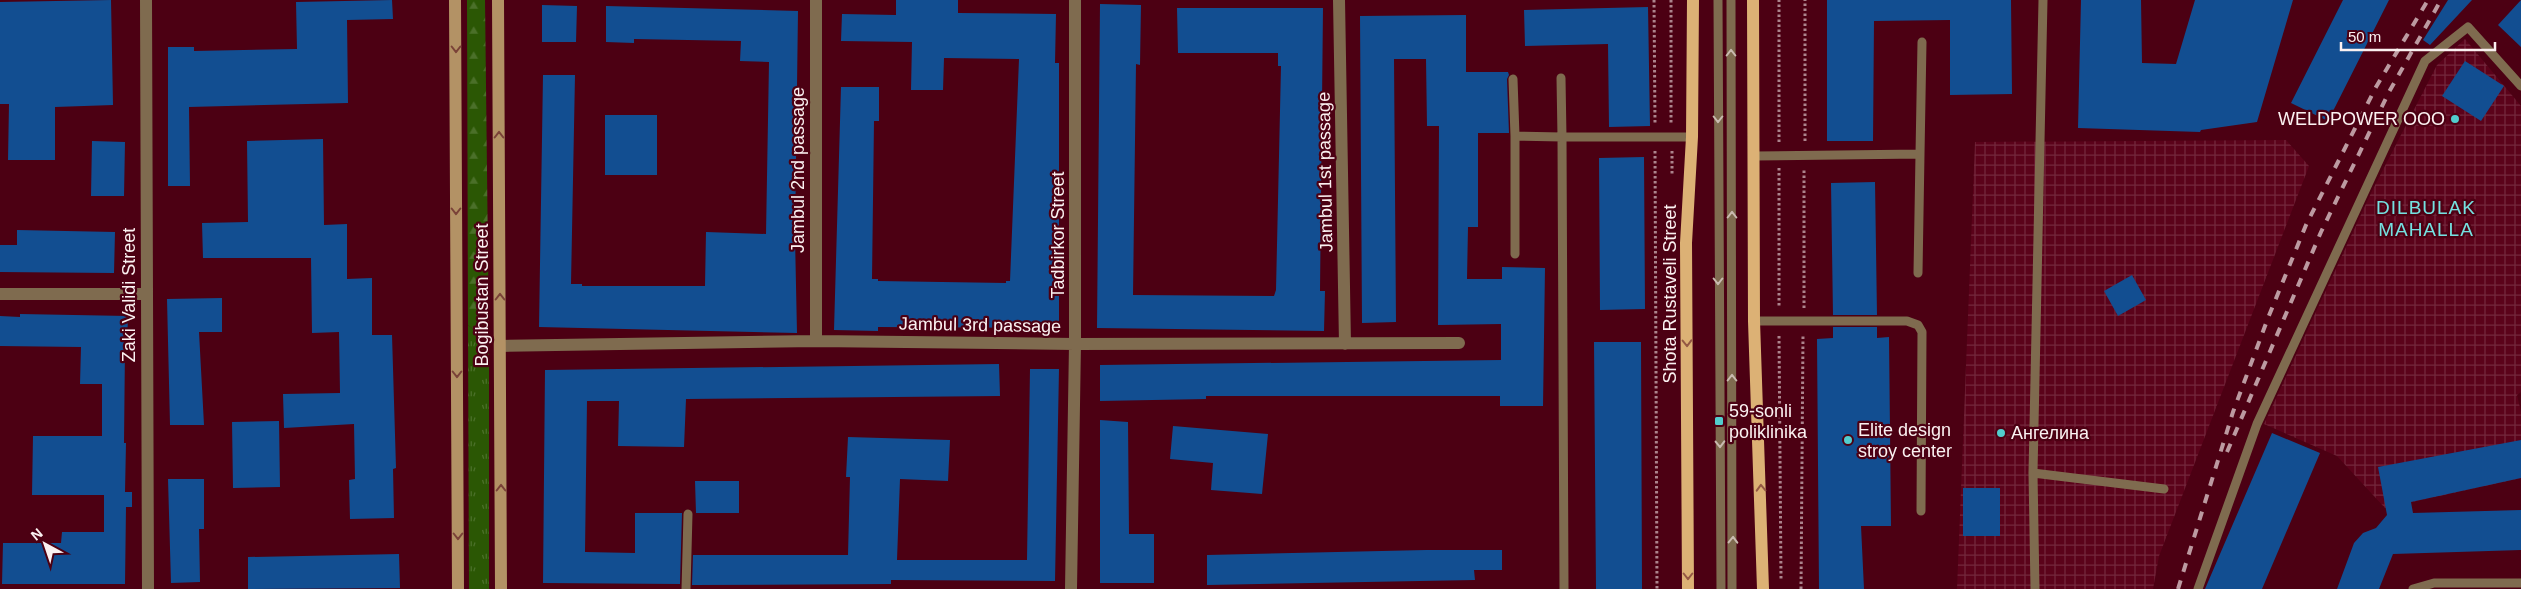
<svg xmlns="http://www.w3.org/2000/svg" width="2521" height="589" font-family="Helvetica,sans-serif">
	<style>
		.industrial { fill: url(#industrial-grid) }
		.grass { fill: url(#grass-tufts) }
		.forest { fill: url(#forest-firs) }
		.building { fill: #124e91 }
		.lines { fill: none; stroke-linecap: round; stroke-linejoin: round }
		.path { stroke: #ac848d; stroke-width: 3; stroke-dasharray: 2.5 2.5; stroke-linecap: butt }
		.lane { stroke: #7f6b4f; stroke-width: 9 }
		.street { stroke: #7f6b4f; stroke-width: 12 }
		.secondary { stroke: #b39265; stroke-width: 12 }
		.primary { stroke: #dcb175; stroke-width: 12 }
		.rail { stroke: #bc9aa1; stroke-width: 4; stroke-dasharray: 9 9; stroke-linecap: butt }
		.oneway { stroke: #7a4238 }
		.oneway2 { stroke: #c9bbb0 }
		.oneway3 { stroke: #945844 }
		.poi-dot { fill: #52cdcd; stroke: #4c0013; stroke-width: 2 }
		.labels { text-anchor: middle; stroke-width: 4.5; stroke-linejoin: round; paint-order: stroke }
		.poi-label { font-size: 18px; fill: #fbf1f1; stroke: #4c0013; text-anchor: start }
		.street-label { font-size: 18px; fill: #fbf1f1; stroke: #4c0013 }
		.neighbourhood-label { font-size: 19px; letter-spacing: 1px; fill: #75e1e1; stroke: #4c0013 }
	</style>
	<defs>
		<pattern id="industrial-grid" width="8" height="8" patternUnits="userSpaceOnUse" patternTransform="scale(1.25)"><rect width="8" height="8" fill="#5b021a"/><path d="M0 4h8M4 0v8" fill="none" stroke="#73273c"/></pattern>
		<pattern id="grass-tufts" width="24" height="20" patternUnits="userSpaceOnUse" patternTransform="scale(1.25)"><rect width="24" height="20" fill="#2b5704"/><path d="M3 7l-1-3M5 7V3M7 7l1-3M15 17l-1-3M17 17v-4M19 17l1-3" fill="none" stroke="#4b7029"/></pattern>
		<pattern id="forest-firs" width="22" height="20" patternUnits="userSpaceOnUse" patternTransform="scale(1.25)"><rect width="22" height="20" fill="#2b5704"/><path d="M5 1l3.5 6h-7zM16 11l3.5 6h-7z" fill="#4b7029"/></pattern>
	</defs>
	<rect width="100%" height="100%" fill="#4c0013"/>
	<path class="industrial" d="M2465 39 2521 106V392L2517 395 2521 412V478L2385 508 2337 456 2264 424 2371 193 2437 65Z
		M2286 140 2309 166 2159 556 2153 589H1957L1975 142Z"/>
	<path class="grass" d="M468 325 489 342V589H469Z"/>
	<path class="forest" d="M467 0H485L489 342 468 325Z"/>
	<path class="building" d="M111 0 113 105 55 107V160H8L9 104H0V2Z
		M392 0 393 19 347 20 348 103 189 107 190 186H168V47H194V51L297 49 296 2Z
		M896 0H958V13L1056 14 1055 63H1059V328L878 327V331L834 330 841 87H879V121H874L872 279H878V281L1006 283V281H1010L1019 59 944 58 943 90H911L912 42 841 41 842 14 896 15Z
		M1827 0H2011L2012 94 1950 95V20L1874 21 1873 141H1827Z
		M2081 0H2141L2142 63 2176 64 2195 0H2293L2257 122 2201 130 2200 132 2078 128Z
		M2343 0H2389L2328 121 2291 103Z
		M2448 0H2472L2430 45 2423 40Z
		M2521 0V47L2498 25Z
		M1100 4 1141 5 1140 65 1136 64 1133 295 1274 296 1276 290 1281 66H1278V53H1178L1177 8H1323L1320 291H1325L1324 331 1097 328Z
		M542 5 577 6 576 42H542Z
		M606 6 798 11 795 237 797 333 539 327 543 75H575L571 284H582V286H705L706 232 766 234 769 62 740 61 741 41 634 39V43L606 42Z
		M1648 7 1650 126 1609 127 1608 44 1525 46 1524 10Z
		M1466 15V72H1508L1509 75 1507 79 1509 133H1478V227H1468L1467 279H1502V267L1545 268 1543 406H1500V396H1206V399L1100 401V365L1501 360V324L1438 325 1439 126H1427L1426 59H1394L1396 322 1362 323 1360 16Z
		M2465 61 2504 86 2481 121 2442 96Z
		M605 115H657V175H605Z
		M323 139 324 225 347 224V279L372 278V335H392L396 468 393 469 394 518 350 519 349 480 355 479 354 424 284 428 283 394 340 393 339 332 312 333 311 258H203L202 223 248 222 247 141Z
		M92 141 125 142 124 196H91Z
		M1644 157 1645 309 1600 310 1599 158Z
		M1875 182 1877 315H1833L1831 183Z
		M17 230 115 232 114 273 0 272V245H17Z
		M2132 275 2146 300 2118 316 2104 291Z
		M222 298V332H199L204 425H170L167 299Z
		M20 314 128 316 127 346H125L124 443H126L125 492H132V507H126L125 584H2L3 543H61L62 532H104V495H32L33 436H102V384H80L81 347 0 346V316L20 317Z
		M1833 327H1877V338L1889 337 1891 526H1861L1864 589H1819L1817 339 1833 338Z
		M1594 342H1641L1642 589H1596Z
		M999 364 1000 396 686 399 684 447 618 446 619 401H587L585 552 635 553V513H682L680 584 543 583 545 370Z
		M1030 369H1059L1055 581 891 580V584L692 585 693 555H848L850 477H846L848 437 950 440 948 481 900 479 897 560H1027Z
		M1100 420 1128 422 1129 534H1154V583H1100Z
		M279 421 280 487 233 488 232 422Z
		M1173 426 1268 434 1262 494 1211 490 1213 463 1170 459Z
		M2272 433 2320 453 2262 589H2205Z
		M2521 440V478L2411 502 2413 513 2521 510V550L2393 554 2379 589H2337L2354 543 2363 533 2376 528 2387 515 2378 467Z
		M168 479H204V529H199L200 582 171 583Z
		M695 481H739V513H696Z
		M1963 488H2000V536H1963Z
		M1426 550H1502V570H1474L1475 580 1207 585V555Z
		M399 554 400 588 248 589V557Z"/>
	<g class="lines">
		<path class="path" d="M1654 0 1655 124
			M1671 0V124
			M1805 141V0
			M1779 142V0
			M1655 151 1657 589
			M1672 151V174
			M1779 168V307
			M1804 308V170
			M1779 336 1781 579
			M1801 589 1803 335"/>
		<path class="lane" d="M1718 0 1721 589
			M1731 0 1732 589
			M1513 79 1515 136
			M1755 156 1920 154 1922 42
			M1515 254V136L1562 137 1561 78
			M1918 273 1920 154
			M1754 321H1907L1918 325 1922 332 1921 511
			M2033 473 2164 489
			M686 589 688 514
			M1564 589 1562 137H1692
			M2035 589 2033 473 2043 0
			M2198 589 2257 424 2425 61 2468 27 2521 86
			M2413 589 2434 583H2521"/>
		<path class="street" d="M146 0 148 589
			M816 0V341
			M1339 0 1345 344
			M0 294H146
			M500 346 816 341 1075 344 1459 343
			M1071 589 1075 344V0"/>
		<path class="secondary" d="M455 0 458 589
			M498 0 501 589"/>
		<path class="primary" d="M1753 0 1754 321 1763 589
			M1688 589 1686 243 1692 137 1693 0"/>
		<path class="rail" d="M2227 452 2321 232 2389 92 2441 0
			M2178 589 2233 412 2268 318 2306 225 2376 87 2428 0"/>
	</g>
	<defs><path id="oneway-chevron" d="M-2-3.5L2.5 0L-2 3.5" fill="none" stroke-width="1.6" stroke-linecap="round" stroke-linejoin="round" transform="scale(1.25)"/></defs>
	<g class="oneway">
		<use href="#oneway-chevron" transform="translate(456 49) rotate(90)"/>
		<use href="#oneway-chevron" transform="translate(499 135) rotate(-90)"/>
		<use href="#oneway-chevron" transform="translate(456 211) rotate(90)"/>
		<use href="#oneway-chevron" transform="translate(500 297) rotate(-90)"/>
		<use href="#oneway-chevron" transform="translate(457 374) rotate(90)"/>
		<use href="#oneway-chevron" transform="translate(501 488) rotate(-90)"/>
		<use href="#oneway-chevron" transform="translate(458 536) rotate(90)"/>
	</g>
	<g class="oneway2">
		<use href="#oneway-chevron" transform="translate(1731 53) rotate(-90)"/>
		<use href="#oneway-chevron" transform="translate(1718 119) rotate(90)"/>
		<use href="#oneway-chevron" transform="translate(1732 215) rotate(-90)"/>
		<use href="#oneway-chevron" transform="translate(1718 281) rotate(90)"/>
		<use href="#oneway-chevron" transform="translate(1732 378) rotate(-90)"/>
		<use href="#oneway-chevron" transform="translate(1720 444) rotate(89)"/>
		<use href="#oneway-chevron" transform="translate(1733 540) rotate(-89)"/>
	</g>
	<g class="oneway3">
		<use href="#oneway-chevron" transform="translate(1687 343) rotate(89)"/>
		<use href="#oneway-chevron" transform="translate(1761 488) rotate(-92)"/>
		<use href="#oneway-chevron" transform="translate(1688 576) rotate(90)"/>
	</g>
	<g class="poi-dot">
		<circle cx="2455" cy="119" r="5"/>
		<rect x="1714" y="416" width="10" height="10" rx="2.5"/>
		<circle cx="2001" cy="433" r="5"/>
		<circle cx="1848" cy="440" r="5"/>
	</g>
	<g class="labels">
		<g class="poi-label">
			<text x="2445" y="125" text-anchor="end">WELDPOWER ООО</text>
			<text x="1729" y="417">59-sonli<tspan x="1729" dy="21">poliklinika</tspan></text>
			<text x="1858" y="436">Elite design<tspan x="1858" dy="21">stroy center</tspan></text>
			<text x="2011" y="439">Ангелина</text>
		</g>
		<g class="street-label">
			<text transform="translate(798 170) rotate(-90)" y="6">Jambul 2nd passage</text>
			<text transform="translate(1325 172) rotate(-91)" y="6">Jambul 1st passage</text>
			<text transform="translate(1058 235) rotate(-90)" y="6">Tadbirkor Street</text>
			<text transform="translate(1670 294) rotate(-90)" y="6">Shota Rustaveli Street</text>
			<text transform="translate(129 295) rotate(-90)" y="6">Zaki Validi Street</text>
			<text transform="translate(482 295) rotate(-90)" y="6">Bogibustan Street</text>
			<text transform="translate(980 325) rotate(1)" y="6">Jambul 3rd passage</text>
		</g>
		<g class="neighbourhood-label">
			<text x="2426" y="214">DILBULAK<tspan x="2426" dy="22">MAHALLA</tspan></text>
		</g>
	</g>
	<g transform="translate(45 544) rotate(320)" stroke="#4c0013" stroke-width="4" paint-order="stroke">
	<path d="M0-4L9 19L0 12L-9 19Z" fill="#fbf1f1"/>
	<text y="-8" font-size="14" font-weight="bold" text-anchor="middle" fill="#fbf1f1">N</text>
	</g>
	<path d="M2341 42v8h154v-8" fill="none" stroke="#fbf1f1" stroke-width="2.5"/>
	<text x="2348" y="42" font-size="15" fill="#fbf1f1" stroke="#4c0013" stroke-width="4" paint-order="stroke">50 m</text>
</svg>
